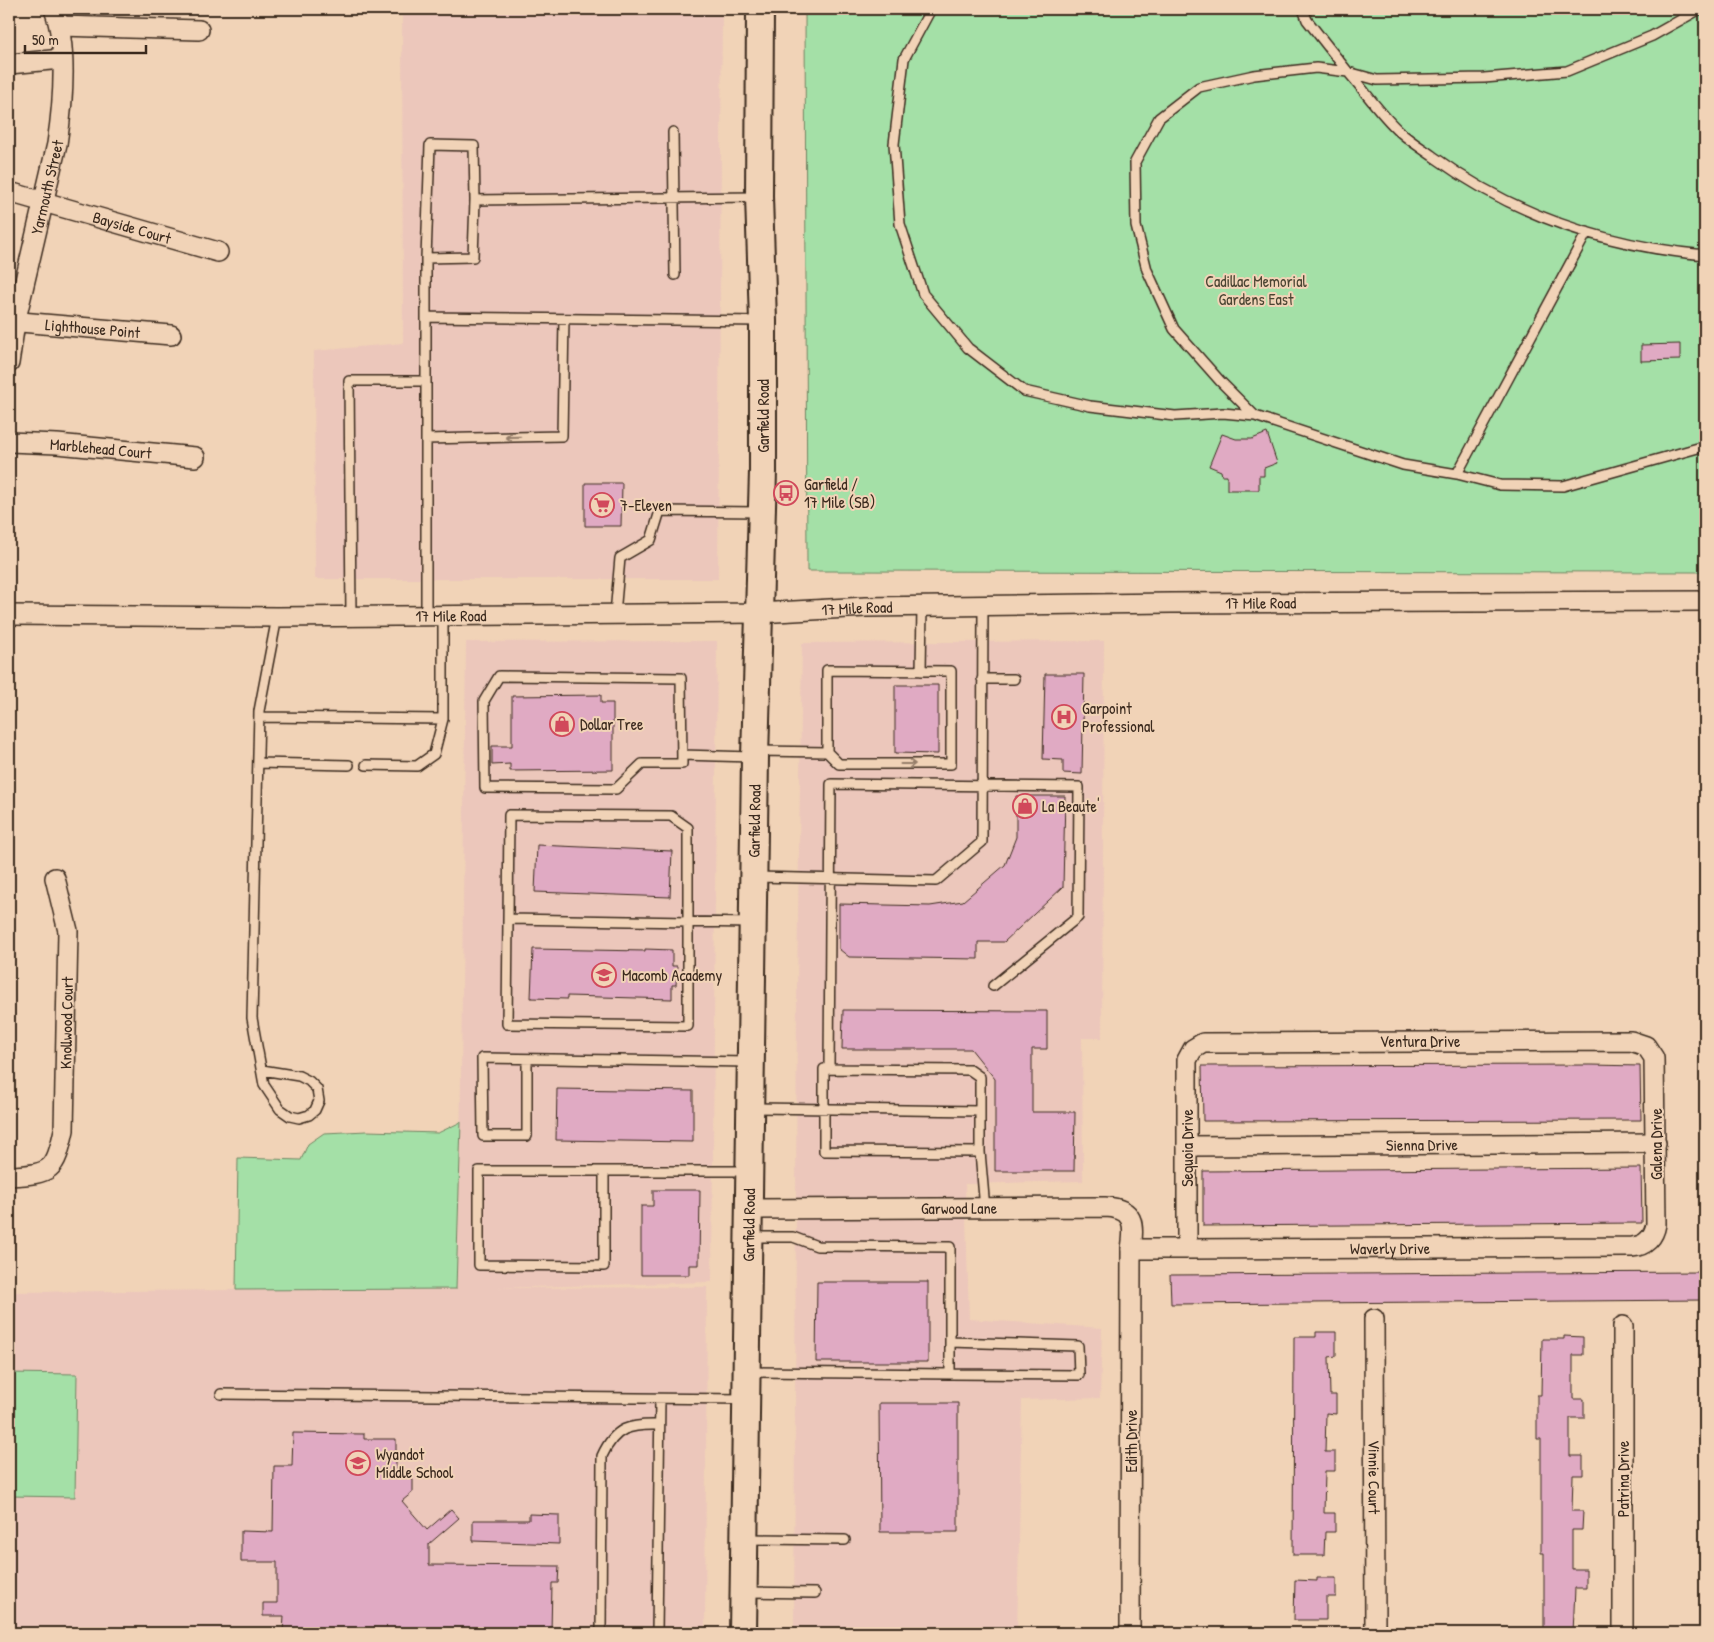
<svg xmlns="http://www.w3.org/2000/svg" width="1714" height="1642" font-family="'Patrick Hand',sans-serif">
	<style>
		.built { fill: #ecc7bb }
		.green { fill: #a4e0a7; stroke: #708562 }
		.building { fill: #e0aac3; stroke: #3b2a1e }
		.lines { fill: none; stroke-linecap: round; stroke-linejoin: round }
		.lane-casing { stroke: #3b2a1e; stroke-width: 12 }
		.street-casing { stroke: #3b2a1e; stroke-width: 22 }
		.secondary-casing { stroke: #3b2a1e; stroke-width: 30 }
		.lane { stroke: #f1d3b7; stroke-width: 9 }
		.street { stroke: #f1d3b7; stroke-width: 19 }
		.secondary { stroke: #f1d3b7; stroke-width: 26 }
		.oneway { stroke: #967e6a }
		.labels { text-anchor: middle; stroke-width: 4; stroke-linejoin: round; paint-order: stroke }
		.street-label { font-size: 16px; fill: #3b2a1e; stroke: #f1d3b7 }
		.park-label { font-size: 16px; fill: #4b4533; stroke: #f1d3b7 }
		.poi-label { font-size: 16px; fill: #3b2a1e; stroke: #f1d3b7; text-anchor: start }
	</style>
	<rect width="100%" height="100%" fill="#f1d3b7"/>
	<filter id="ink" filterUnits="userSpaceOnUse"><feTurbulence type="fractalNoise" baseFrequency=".02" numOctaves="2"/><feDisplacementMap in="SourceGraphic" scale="10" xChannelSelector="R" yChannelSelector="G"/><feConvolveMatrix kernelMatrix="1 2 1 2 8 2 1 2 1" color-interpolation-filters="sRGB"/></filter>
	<g filter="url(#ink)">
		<path class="built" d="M402 9H722L718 579H315L314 351 403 343Z
			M717 641 712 1282 497 1288 707 1287 705 1633H9V1292L456 1288 460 1164 466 642Z
			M1104 641 1102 1038H1082L1083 1181 965 1184 969 1319 1102 1328 1100 1398 1022 1400 1017 1633H794L797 987 802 643Z"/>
		<path class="green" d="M805 9H1705V572L807 571Z
			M461 1122 456 1289 236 1290 238 1158 301 1160 308 1144 324 1133 367 1131 438 1133Z
			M9 1373 77 1374 75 1497 9 1496Z"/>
		<path class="building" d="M1680 344V360L1641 361V345Z
			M1267 433 1277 463 1264 468V476H1259V490H1227V476H1222L1221 471 1209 466 1222 434 1236 439H1252Z
			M585 483H622L621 526H585Z
			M1045 674H1084L1082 774 1063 773V760L1043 759Z
			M895 685H938V754L895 753Z
			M601 695V703H613V770L510 771V764L492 765V746H512V696Z
			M1016 796H1065L1063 887 1004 942H978V959L849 957 839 949V904L930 906 963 901 1005 865 1016 837Z
			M537 845 672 851 670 897 535 892Z
			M533 949 645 951V949L672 950V966H677L676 985H672V999L567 996V999L531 998Z
			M843 1010 1047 1011V1049H1032V1112H1075L1074 1171H995V1079L971 1049H842Z
			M1591 1065 1640 1066 1641 1120 1203 1121 1202 1066Z
			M557 1089 693 1091V1142L556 1140Z
			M1641 1168 1642 1223 1203 1226V1171Z
			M653 1190H700L699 1265H689V1275H641V1206H653Z
			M1705 1272V1300L1171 1304 1170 1275Z
			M817 1282H928V1362H816Z
			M1316 1332H1336V1356L1329 1357 1330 1395H1336V1414L1326 1413 1325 1452H1335V1471H1325L1324 1513H1335V1532H1325L1324 1555H1293L1294 1337H1316Z
			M1564 1336 1583 1337V1355H1573V1399H1584V1418H1570V1456H1583V1475H1573L1572 1511H1583L1582 1530H1572V1569H1586V1588H1575L1573 1633H1544V1553H1541V1439H1537V1395H1541L1542 1339H1564Z
			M879 1403H958V1532H880Z
			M293 1433 364 1434V1439H396V1472H405L413 1480V1492L402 1501 427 1530 451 1509 459 1518 429 1544V1565L559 1566 558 1583H552L551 1633H283L284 1616H263V1603H277V1562H241V1531L273 1532 274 1466H292Z
			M529 1514 559 1515V1544L473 1541V1520H529Z
			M1317 1578H1336V1597H1326V1620H1294L1295 1580 1317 1581Z"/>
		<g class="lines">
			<defs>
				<path id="lane" d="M931 9 904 59 894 144 900 224 923 294 968 348 1024 391 1090 406 1175 416 1223 413 1255 416
					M1303 9 1307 20 1348 72 1377 80 1484 78 1567 71 1652 36 1700 9
					M673 132 675 275
					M1705 255C1607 246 1514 215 1434 157 1423 149 1410 141 1400 132 1381 115 1365 91 1348 72L1316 68 1254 75 1199 87 1159 118 1135 162 1136 226 1147 270 1174 329 1220 381 1255 416 1403 465 1457 474 1500 485 1563 486 1705 446
					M426 258 430 145 474 146 475 200
					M426 317 760 321
					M426 439 562 436 564 319
					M1457 474 1587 232
					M615 614 620 558 651 540 660 511 759 512
					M351 616 349 381H426
					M426 616V258L473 257 475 200 757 197
					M921 671 922 606
					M499 676 681 678 682 764H642L616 789 485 788 484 701Z
					M982 679H1014
					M259 717 443 719
					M758 751 827 752V670L951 671V764H839L827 752
					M682 755 752 757
					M258 763 349 765
					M366 765 417 766 434 754 443 719V616
					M509 815 671 816 688 828V1026L507 1024Z
					M756 877 936 881 982 842 983 606
					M508 919 750 923
					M527 1059V1136H483L482 1058C571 1059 660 1060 749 1062
					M829 1069 831 784 1079 787 1078 917 993 986
					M262 1070 299 1076 309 1081 317 1089 319 1101 315 1110 309 1115 299 1118 290 1116 280 1109 264 1085 252 1018 259 711 277 617
					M751 1108 980 1111
					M980 1152 824 1151V1069L970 1070 980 1077V1152L985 1209
					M604 1171V1266L479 1265V1171H747
					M748 1372 950 1374V1247L817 1246 793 1237H749
					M950 1374 1079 1375 1078 1346 950 1342
					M221 1394 743 1399
					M745 1539 845 1540
					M745 1592 815 1593
					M601 1633 602 1456C615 1427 630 1424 659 1425
					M657 1633 660 1399"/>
				<g id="street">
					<path d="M60 26 199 30"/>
					<path d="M9 64 62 59"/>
					<path id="s1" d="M9 192 218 252"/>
					<path id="s2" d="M9 321 171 335"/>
					<path id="s3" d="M9 363 15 323 57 144C63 104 68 47 54 9"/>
					<path id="s4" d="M9 442 57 444 195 457"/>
					<path id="s5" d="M9 615 277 617 758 613 866 607 1171 603 1705 601"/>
					<path id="s6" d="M1187 1146 1656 1143"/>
					<path id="s7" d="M9 1176C52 1174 55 1171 64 1130L68 931 55 878"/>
					<path id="s8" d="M750 1209 1105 1207C1134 1208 1135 1224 1131 1249L1130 1633"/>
					<path id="s9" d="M1131 1249H1187L1632 1247C1646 1246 1654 1237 1656 1224L1654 1058 1646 1046 1631 1041 1203 1043 1193 1049 1187 1060V1249"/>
					<path id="s10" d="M1374 1319 1375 1633"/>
					<path d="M1623 1326V1633"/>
				</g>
				<g id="secondary">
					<path id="s11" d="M743 1633 755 757 763 471V321L759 197 760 9"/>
				</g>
			</defs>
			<use href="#lane" class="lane-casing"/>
			<use href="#street" class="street-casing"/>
			<use href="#secondary" class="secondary-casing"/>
			<use href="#lane" class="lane"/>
			<use href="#street" class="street"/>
			<use href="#secondary" class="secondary"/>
		</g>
		<defs><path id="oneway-shaft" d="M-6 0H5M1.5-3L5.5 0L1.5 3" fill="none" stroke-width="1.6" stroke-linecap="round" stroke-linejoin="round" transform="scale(1.25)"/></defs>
		<g class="oneway">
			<use href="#oneway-shaft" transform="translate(513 437) rotate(179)"/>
			<use href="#oneway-shaft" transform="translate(908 764)"/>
		</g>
	</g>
	<defs>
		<symbol id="bus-ring" viewBox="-11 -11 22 22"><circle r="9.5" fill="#f1d3b7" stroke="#d1495b" stroke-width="1.5"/><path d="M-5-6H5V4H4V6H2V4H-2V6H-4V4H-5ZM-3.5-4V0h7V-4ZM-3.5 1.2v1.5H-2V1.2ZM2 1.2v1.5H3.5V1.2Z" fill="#d1495b"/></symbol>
		<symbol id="supermarket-ring" viewBox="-11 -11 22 22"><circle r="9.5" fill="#f1d3b7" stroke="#d1495b" stroke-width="1.5"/><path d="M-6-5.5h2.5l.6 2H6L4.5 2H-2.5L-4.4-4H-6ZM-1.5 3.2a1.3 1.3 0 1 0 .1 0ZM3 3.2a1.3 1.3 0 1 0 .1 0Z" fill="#d1495b"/></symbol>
		<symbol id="hospital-ring" viewBox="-11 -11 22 22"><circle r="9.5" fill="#f1d3b7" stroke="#d1495b" stroke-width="1.5"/><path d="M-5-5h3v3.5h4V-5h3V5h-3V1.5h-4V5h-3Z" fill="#d1495b"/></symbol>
		<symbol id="shop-ring" viewBox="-11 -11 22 22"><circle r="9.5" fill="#f1d3b7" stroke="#d1495b" stroke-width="1.5"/><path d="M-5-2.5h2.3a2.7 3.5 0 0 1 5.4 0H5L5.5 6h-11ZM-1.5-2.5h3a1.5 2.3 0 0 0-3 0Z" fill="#d1495b"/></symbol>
		<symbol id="school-ring" viewBox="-11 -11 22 22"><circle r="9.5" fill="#f1d3b7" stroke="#d1495b" stroke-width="1.5"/><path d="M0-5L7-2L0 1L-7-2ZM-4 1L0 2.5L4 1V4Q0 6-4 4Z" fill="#d1495b"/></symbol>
	</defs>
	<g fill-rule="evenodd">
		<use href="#bus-ring" x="772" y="479" width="28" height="28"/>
		<use href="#supermarket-ring" x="588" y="491" width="28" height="28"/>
		<use href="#hospital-ring" x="1050" y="703" width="28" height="28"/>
		<use href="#shop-ring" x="548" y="710" width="28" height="28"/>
		<use href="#shop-ring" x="1011" y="792" width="28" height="28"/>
		<use href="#school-ring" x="590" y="961" width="28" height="28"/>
		<use href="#school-ring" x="344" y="1449" width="28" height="28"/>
	</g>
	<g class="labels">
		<g class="street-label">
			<text dy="6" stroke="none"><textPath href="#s3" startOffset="180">Yarmouth Street</textPath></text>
			<text dy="6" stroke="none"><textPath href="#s1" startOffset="128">Bayside Court</textPath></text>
			<text dy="6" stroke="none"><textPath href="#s2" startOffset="84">Lighthouse Point</textPath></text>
			<text transform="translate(763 416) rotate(-90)" y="6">Garfield Road</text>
			<text dy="6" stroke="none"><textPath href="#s4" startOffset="92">Marblehead Court</textPath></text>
			<text dy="6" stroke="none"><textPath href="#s5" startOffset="1252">17 Mile Road</textPath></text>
			<text dy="6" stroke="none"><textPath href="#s5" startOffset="848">17 Mile Road</textPath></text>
			<text dy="6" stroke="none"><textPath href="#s5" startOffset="442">17 Mile Road</textPath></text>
			<text dy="6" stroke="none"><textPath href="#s11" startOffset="812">Garfield Road</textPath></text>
			<text dy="6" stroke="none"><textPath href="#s7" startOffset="190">Knollwood Court</textPath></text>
			<text x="1420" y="1047">Ventura Drive</text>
			<text dy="6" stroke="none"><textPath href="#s6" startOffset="235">Sienna Drive</textPath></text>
			<text transform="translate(1656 1144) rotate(-90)" y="6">Galena Drive</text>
			<text transform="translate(1187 1148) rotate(-90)" y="6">Sequoia Drive</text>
			<text dy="6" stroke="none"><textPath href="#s8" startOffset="209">Garwood Lane</textPath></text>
			<text dy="6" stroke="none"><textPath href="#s11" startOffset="408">Garfield Road</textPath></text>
			<text dy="6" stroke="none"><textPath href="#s9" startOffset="259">Waverly Drive</textPath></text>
			<text transform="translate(1131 1441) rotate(-90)" y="6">Edith Drive</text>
			<text dy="6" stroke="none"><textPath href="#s10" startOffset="158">Vinnie Court</textPath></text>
			<text transform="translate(1623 1479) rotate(-90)" y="6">Patrina Drive</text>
		</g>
		<g class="park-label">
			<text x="1256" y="287">Cadillac Memorial<tspan x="1256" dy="18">Gardens East</tspan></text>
		</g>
		<g class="poi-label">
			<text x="804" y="490">Garfield /<tspan x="804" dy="18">17 Mile (SB)</tspan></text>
			<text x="620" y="511">7-Eleven</text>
			<text x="1082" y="714">Garpoint<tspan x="1082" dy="18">Professional</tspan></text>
			<text x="580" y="730">Dollar Tree</text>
			<text x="1042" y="812">La Beaute'</text>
			<text x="622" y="981">Macomb Academy</text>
			<text x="376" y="1460">Wyandot<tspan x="376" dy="18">Middle School</tspan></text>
		</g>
	</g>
	<rect width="1714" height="1642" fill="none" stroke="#f1d3b7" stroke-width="30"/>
	<rect x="15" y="15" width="1684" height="1612" fill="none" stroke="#3b2a1e" stroke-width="2" filter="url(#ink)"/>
	<path d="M25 45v8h121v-8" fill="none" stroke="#3b2a1e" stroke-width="2.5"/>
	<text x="32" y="45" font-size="15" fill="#3b2a1e" stroke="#f1d3b7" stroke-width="4" paint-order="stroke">50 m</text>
</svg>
